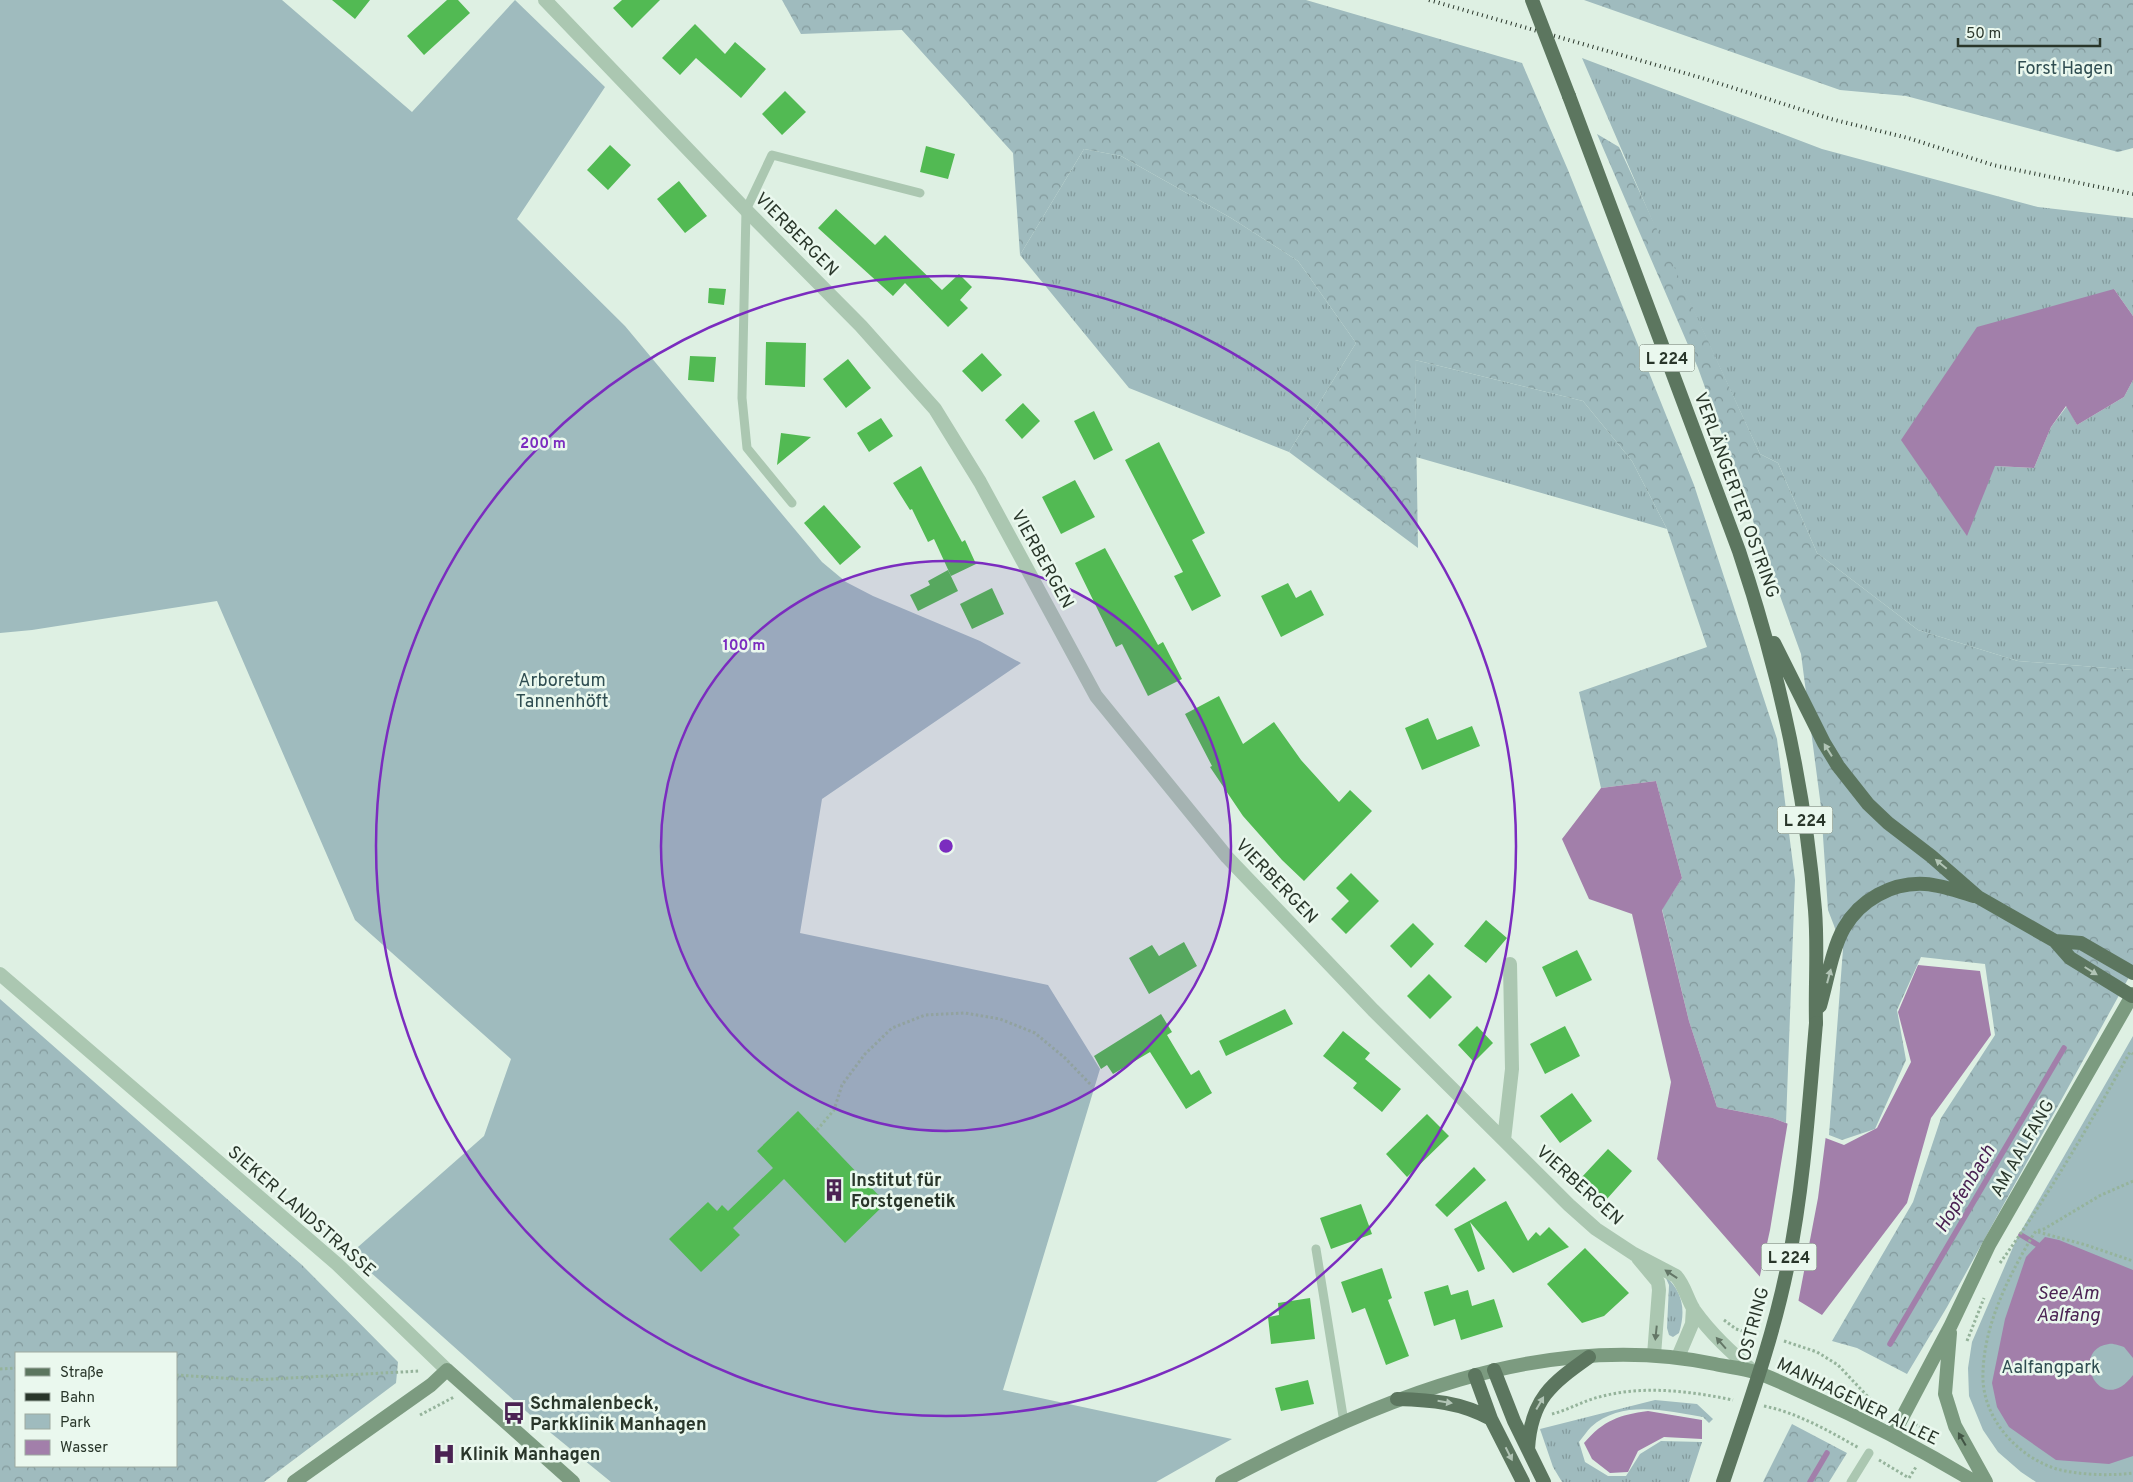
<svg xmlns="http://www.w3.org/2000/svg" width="2133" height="1482" font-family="Overpass,sans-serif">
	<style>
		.grass { fill: url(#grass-tufts) }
		.forest { fill: url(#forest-crowns); fill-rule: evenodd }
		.park { fill: #9fbbbe }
		.water { fill: #a27faa }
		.pier { fill: #def0e3 }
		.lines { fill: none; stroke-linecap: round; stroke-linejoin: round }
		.stream { stroke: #a27faa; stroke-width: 5.5 }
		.building { fill: #52ba53 }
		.path { stroke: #95b39b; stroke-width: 3; stroke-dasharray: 2.5 2.5; stroke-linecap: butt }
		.service { stroke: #abc7b1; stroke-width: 9 }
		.minor { stroke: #abc7b1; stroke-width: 14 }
		.tertiary { stroke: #abc7b1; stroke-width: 14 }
		.secondary { stroke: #7c9b80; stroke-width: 14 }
		.primary { stroke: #5c765f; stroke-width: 14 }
		.rail { stroke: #29362a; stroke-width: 4; stroke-dasharray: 1 4; stroke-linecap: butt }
		.primary-bridge { stroke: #5c765f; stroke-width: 14 }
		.oneway { fill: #b1c4b5 }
		.oneway2 { fill: #647767 }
		.oneway3 { fill: #425444 }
		.ring { fill: none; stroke: #7b2cbf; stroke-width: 2.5 }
		.labels { text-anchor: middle; stroke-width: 5; stroke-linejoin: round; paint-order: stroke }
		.shield { fill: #eaf8ee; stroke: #637065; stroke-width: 1 }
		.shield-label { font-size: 16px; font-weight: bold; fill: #29362a }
		.park-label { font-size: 18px; fill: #2f4d51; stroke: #eaf8ee }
		.street-label { font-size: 18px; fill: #29362a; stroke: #eaf8ee }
		.poi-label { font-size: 18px; font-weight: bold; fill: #29362a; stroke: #eaf8ee; text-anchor: start }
		.water-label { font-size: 19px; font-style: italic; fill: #4b2353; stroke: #eaf8ee }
		.centre { fill: #7b2cbf; stroke: #eaf8ee; stroke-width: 2.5 }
		.ring-label { font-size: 15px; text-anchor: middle; font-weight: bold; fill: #7b2cbf; stroke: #eaf8ee; stroke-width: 5; stroke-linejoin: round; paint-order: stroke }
	</style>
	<defs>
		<pattern id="grass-tufts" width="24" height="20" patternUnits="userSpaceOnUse" patternTransform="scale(1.25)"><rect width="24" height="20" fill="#9fbbbe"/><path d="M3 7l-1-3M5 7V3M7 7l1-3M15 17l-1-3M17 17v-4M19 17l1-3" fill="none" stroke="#82999b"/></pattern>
		<pattern id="forest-crowns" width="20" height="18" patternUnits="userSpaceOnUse" patternTransform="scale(1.25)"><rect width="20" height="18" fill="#9fbbbe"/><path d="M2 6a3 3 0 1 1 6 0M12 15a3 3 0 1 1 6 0" fill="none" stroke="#82999b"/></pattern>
	</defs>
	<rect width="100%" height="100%" fill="#def0e3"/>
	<path class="grass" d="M1582 58 1822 149 2038 207 2133 218V316L2114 289 1995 466 2034 468 2051 427 2067 406 2077 425 2124 397 2133 380V670L2018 661 1918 630 1817 553 1778 463 1760 454 1658 234Z
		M1084 149 1121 156 1231 218 1298 261 1356 343 1289 452 1129 388 1020 255Z
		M1415 360 1583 401 1632 461 1667 529 1416 457Z
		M1665 1276C1683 1292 1686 1310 1679 1333L1673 1337 1669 1335 1667 1328 1669 1285Z
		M1655 1400 1697 1404 1713 1419 1709 1423 1703 1417C1667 1411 1622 1399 1591 1427 1587 1431 1583 1437 1579 1442L1585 1462 1608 1476H1626L1640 1454 1661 1441 1702 1442 1689 1482H1562L1553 1467 1540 1429Z"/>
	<path class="forest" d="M782 0H1306L1522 63 1568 170 1694 485 1777 739 1795 880 1786 1123 1773 1118 1717 1107 1689 1021 1662 909 1682 878 1656 781 1601 788 1579 692 1707 647 1667 529 1632 461 1583 401 1415 360 1418 548 1289 452 1356 343 1298 261 1231 218 1121 156 1084 149 1020 255 1013 153 902 30 801 34Z
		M1584 0H2133V148L2118 152 1906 96 1840 90Z
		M1597 134 1619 147 1760 454 1778 463 1817 553 1918 630 2018 661 2133 670V970L1947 1307 1907 1374 1857 1348 1832 1341 1913 1202 1941 1118 1995 1035 1985 964 1921 957 1897 1010 1906 1060 1875 1129 1842 1140 1829 1135 1843 949 1828 910 1821 807 1801 654 1698 368Z
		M0 999 302 1265 398 1362 396 1383 264 1482H0ZM16 1353H176V1466H16Z
		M1792 1424 1847 1453 1829 1482H1763Z"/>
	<path class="park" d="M0 0H282L412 112 515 0 605 87 517 219 625 326 822 562 846 582 873 596 980 641 1021 663 822 799 800 933 1048 985 1100 1069 1003 1390 1232 1439 1156 1482H611L546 1429 350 1254 484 1136 511 1059 355 920 217 601 32 630 0 633Z
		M2133 1036V1482H2036L2021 1472 1998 1452 1983 1430 1969 1396 1968 1368 1972 1342 2017 1238Z"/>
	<path class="water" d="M2114 289 2133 316V380L2124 397 2077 425 2066 406 2051 427 2034 468 1995 466 1967 536 1901 440 1977 327Z
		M1656 781 1682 878 1662 910 1689 1021 1717 1107 1773 1118 1844 1145 1877 1128 1911 1062 1898 1012 1918 965 1980 971 1991 1035 1931 1118 1907 1203 1822 1315 1761 1278 1657 1159 1671 1082 1632 914 1589 899 1562 839 1601 788Z
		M2045 1237 2059 1240 2133 1270V1358L2124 1347C2120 1346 2113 1343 2109 1344 2068 1349 2100 1420 2133 1375V1456L2109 1464 2056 1460 2009 1427 1997 1407 1992 1383 2005 1319 2026 1257Z
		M1648 1411 1702 1420V1439L1664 1437 1638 1451 1628 1472 1610 1473 1592 1459 1584 1443C1604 1420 1619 1415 1648 1411Z"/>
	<path class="pier" d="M1788 1121 1826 1135 1818 1198 1798 1303 1759 1280 1770 1230Z"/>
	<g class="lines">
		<path class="stream" d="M2021 1235 2038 1245
			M1890 1344 2064 1048
			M1810 1482 1827 1453"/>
	</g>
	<path class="building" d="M332 0H370L355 19Z
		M447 0H458L470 13 424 55 407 36Z
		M622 0H660L632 28 613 8Z
		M695 24 725 54 735 42 766 69 741 98 696 58 680 75 662 58Z
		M785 91 806 112 782 135 762 114Z
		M610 145 631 165 608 190 587 170Z
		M926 146 955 154 948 179 920 172Z
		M679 181 707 216 685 233 657 199Z
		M836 209 875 245 885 235 942 290 959 274 972 287 960 300 968 308 948 327 905 283 893 296 818 228Z
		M709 288 726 289 724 305 708 303Z
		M766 342 806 343 805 387 765 385Z
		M982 353 1002 375 982 392 962 371Z
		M690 356 716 357 714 382 688 380Z
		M848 359 871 388 846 408 823 379Z
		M1023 403 1040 421 1022 439 1005 420Z
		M1094 411 1113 450 1094 460 1074 421Z
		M881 418 893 436 869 452 857 433Z
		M781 433 811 437 777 465Z
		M1159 442 1205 533 1192 540 1221 596 1192 611 1174 576 1183 572 1125 460Z
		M921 466 962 542 965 540 976 564 951 576 934 539 928 542 912 509 910 510 893 483Z
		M1075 480 1095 517 1061 534 1042 497Z
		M824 505 861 547 840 565 804 523Z
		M1105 548 1158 645 1163 642 1182 679 1148 696 1122 644 1116 647 1075 563Z
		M948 570 958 591 918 611 910 595 930 585 928 581Z
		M1288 583 1296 598 1311 590 1324 615 1281 637 1261 596Z
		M992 588 1004 614 972 629 960 604Z
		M1219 696 1243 744 1274 722 1301 760 1339 802 1350 790 1372 811 1304 881 1282 860 1243 816 1210 767 1212 766 1185 714Z
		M1428 718 1437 740 1472 726 1480 746 1422 770 1405 728Z
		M1351 873 1379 901 1346 934 1331 919 1349 901 1336 888Z
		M1486 920 1507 938 1486 963 1464 946Z
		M1413 923 1434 944 1411 968 1390 946Z
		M1184 942 1197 966 1149 994 1129 958 1152 945 1159 956Z
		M1577 950 1592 980 1556 997 1542 967Z
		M1429 974 1452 997 1430 1019 1407 996Z
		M1285 1009 1293 1024 1226 1056 1219 1041Z
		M1161 1014 1172 1032 1167 1035 1191 1075 1199 1070 1212 1093 1186 1109 1150 1052 1113 1074 1107 1065 1101 1069 1094 1056Z
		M1477 1026 1493 1043 1474 1062 1458 1045Z
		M1565 1026 1580 1056 1545 1074 1530 1044Z
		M1343 1031 1370 1053 1365 1059 1401 1089 1382 1112 1353 1088 1357 1083 1323 1056Z
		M1572 1093 1592 1121 1560 1143 1540 1116Z
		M798 1111 886 1203 845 1243 784 1179 733 1228 740 1235 701 1272 669 1239 708 1202 717 1211 722 1205 728 1211 773 1168 757 1151Z
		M1427 1114 1449 1136 1407 1177 1386 1154Z
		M1608 1149 1632 1171 1606 1200 1581 1178Z
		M1474 1167 1486 1180 1447 1217 1435 1205Z
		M1506 1201 1528 1241 1536 1232 1540 1236 1549 1227 1569 1247 1513 1273 1470 1222 1485 1269 1478 1272 1454 1229Z
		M1361 1204 1372 1234 1331 1249 1320 1218Z
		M1585 1248 1629 1293 1604 1316 1582 1323 1547 1284Z
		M1382 1268 1392 1298 1388 1300 1409 1356 1386 1365 1365 1308 1352 1313 1341 1282Z
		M1448 1285 1451 1295 1468 1290 1472 1306 1494 1299 1503 1327 1461 1340 1455 1319 1434 1326 1424 1292Z
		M1310 1298 1315 1339 1271 1344 1268 1317 1279 1315 1278 1303Z
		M1308 1380 1314 1404 1281 1411 1275 1388Z"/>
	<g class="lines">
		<path class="path" d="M817 1130 834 1110 842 1085 865 1054 892 1028 925 1015 965 1013 1000 1019 1035 1033 1065 1058 1092 1086
			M2133 1181 2101 1195 2044 1229 2036 1231 2033 1235C2009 1276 1984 1324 1983 1373 1981 1417 2017 1457 2057 1469 2078 1475 2111 1476 2133 1473
			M2038 1232 2086 1245 2133 1261
			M2000 1263C2049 1195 2090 1124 2130 1052L2133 1054
			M1724 1320 1736 1329 1754 1335
			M1784 1341 1817 1352 1838 1365 1872 1401 1890 1410
			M1967 1341 1984 1298
			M0 1369 16 1368
			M176 1375 253 1380 420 1371
			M1764 1406C1798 1413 1829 1431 1859 1448
			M1552 1414C1568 1410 1583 1401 1599 1397 1643 1385 1689 1391 1733 1400
			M420 1415 454 1397
			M1915 1424 1936 1436 1933 1440
			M1879 1460 1909 1478 1916 1467"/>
		<path class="service" d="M792 503 747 448 742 398 746 210 772 155 920 193
			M1316 1249 1344 1422
			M1851 1482 1869 1453"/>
		<path class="minor" d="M545 0 746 210 861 326 935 409 980 482 1096 696 1227 857 1373 1010 1569 1205 1596 1229 1634 1254 1676 1276C1685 1286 1687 1299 1694 1310 1711 1334 1732 1353 1754 1372
			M1504 1140 1512 1069 1510 964
			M1638 1258 1658 1282 1659 1290 1654 1355
			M1678 1357 1692 1324 1693 1308"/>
		<path class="tertiary" d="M0 974 337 1264 447 1370"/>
		<path class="secondary" d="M1950 1333 1945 1394 1955 1426 1986 1482
			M1893 1435 1951 1325 1989 1245 2133 994
			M294 1482 431 1385 447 1370 573 1482
			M1222 1482C1371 1402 1543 1328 1715 1364 1728 1367 1742 1368 1755 1372 1774 1378 1792 1388 1811 1396 1867 1421 1922 1450 1975 1482"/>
		<path class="primary" d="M1569 96 1739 551C1778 668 1805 787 1815 910 1818 947 1815 986 1816 1023
			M1774 643 1824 743 1838 766 1868 804 1888 823 1931 856 1978 897 2055 941 2070 958 2132 996
			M2055 941 2081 943 2133 973
			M1820 1006C1827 982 1832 949 1844 928 1860 900 1892 882 1925 884 1941 885 1958 891 1974 896
			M1494 1370 1514 1421 1544 1482
			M1475 1375 1491 1419 1523 1482
			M1397 1399C1431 1400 1461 1402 1491 1419
			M1528 1449C1531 1399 1551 1384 1589 1357"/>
		<path class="rail" d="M1429 0 1702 78 1831 119 1908 138 1993 165 2133 194"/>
		<path class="primary-bridge" d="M1532 0 1569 96
			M1723 1482C1747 1410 1773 1339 1788 1264 1804 1185 1809 1103 1816 1023"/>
	</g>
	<defs><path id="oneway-solid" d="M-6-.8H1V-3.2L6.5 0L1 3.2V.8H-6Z" transform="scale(1.25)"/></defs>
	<g class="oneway">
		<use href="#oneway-solid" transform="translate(1828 750) rotate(-122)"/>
		<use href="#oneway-solid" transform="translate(1941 864) rotate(-140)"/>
		<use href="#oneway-solid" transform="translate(2091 971) rotate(32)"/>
		<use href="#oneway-solid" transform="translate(1829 976) rotate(-75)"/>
		<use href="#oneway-solid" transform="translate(1445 1402) rotate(9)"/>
		<use href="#oneway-solid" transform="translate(1540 1403) rotate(-60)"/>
		<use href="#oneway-solid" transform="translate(1509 1454) rotate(63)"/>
	</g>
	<g class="oneway2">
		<use href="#oneway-solid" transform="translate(1671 1274) rotate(-146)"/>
		<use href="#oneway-solid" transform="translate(1656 1333) rotate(96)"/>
		<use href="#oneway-solid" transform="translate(1721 1343) rotate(-131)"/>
	</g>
	<use class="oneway3" href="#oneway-solid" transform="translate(1962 1439) rotate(-120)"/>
	<circle cx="946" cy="846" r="285" fill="#7b2cbf" fill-opacity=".12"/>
	<g class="ring">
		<circle cx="946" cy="846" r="285"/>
		<circle cx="946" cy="846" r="570"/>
	</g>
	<defs>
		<symbol id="building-bare" viewBox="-9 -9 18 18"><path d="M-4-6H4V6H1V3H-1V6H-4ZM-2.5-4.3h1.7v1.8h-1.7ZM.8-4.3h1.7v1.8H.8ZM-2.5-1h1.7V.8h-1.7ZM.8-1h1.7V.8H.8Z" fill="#4b2353" stroke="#eaf8ee" stroke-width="2.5" paint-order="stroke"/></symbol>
		<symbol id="bus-bare" viewBox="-9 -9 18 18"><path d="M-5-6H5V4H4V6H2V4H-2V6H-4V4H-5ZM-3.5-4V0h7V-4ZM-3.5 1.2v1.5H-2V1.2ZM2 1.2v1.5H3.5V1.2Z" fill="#4b2353" stroke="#eaf8ee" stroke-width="2.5" paint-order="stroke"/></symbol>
		<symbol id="hospital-bare" viewBox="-9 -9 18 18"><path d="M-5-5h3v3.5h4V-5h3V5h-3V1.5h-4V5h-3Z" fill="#4b2353" stroke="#eaf8ee" stroke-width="2.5" paint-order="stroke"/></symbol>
	</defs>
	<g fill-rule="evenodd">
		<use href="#building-bare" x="818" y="1174" width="32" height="32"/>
		<use href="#bus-bare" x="498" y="1397" width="32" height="32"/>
		<use href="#hospital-bare" x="428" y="1438" width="32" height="32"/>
	</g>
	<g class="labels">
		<g class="shield">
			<rect x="1639.5" y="344.5" width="55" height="27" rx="4"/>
			<rect x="1777.5" y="806.5" width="55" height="27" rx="4"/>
			<rect x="1761.5" y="1243.5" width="55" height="27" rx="4"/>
		</g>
		<g class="shield-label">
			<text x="1667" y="364">L 224</text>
			<text x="1805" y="826">L 224</text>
			<text x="1789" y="1263">L 224</text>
		</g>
		<g class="park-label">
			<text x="2065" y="74">Forst Hagen</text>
			<text x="562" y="686">Arboretum<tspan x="562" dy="21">Tannenhöft</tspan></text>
			<text x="2051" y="1373">Aalfangpark</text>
		</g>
		<g class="street-label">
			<text transform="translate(797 234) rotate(45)" y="6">VIERBERGEN</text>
			<text transform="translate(1737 495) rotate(70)" y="6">VERLÄNGERTER OSTRING</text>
			<text transform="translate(1043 559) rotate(61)" y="6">VIERBERGEN</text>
			<text transform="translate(1277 881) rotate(46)" y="6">VIERBERGEN</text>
			<text transform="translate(2022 1148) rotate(-60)" y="6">AM AALFANG</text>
			<text transform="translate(1580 1185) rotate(42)" y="6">VIERBERGEN</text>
			<text transform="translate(302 1211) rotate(41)" y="6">SIEKER LANDSTRASSE</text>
			<text transform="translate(1753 1324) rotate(-75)" y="6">OSTRING</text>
			<text transform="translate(1858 1401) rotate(26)" y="6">MANHAGENER ALLEE</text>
		</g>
		<g class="poi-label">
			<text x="851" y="1186">Institut für<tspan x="851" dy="21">Forstgenetik</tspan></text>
			<text x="530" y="1409">Schmalenbeck,<tspan x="530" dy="21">Parkklinik Manhagen</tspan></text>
			<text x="460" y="1460">Klinik Manhagen</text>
		</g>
		<g class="water-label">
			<text transform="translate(1964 1188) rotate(-59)" y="7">Hopfenbach</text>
			<text x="2068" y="1299">See Am<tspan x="2068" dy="22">Aalfang</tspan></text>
		</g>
	</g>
	<circle cx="946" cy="846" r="8" class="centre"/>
	<g class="ring-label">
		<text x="543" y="448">200 m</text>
		<text x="744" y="650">100 m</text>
	</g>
	<rect x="15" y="1352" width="162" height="115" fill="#eaf8ee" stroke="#9daaa0"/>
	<rect x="25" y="1368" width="25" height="8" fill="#5c765f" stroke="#9daaa0"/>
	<text x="60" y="1377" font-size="15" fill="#29362a">Straße</text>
	<rect x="25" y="1393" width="25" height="8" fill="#29362a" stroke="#9daaa0"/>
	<text x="60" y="1402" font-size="15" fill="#29362a">Bahn</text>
	<rect x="25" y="1414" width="25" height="15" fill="#9fbbbe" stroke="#9daaa0"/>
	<text x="60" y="1427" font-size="15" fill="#29362a">Park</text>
	<rect x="25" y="1440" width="25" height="15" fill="#a27faa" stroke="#9daaa0"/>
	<text x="60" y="1452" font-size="15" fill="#29362a">Wasser</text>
	<path d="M1958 38v8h142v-8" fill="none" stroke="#29362a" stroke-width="2.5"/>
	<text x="1966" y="38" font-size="15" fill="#29362a" stroke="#eaf8ee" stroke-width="4" paint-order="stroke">50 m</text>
</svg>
